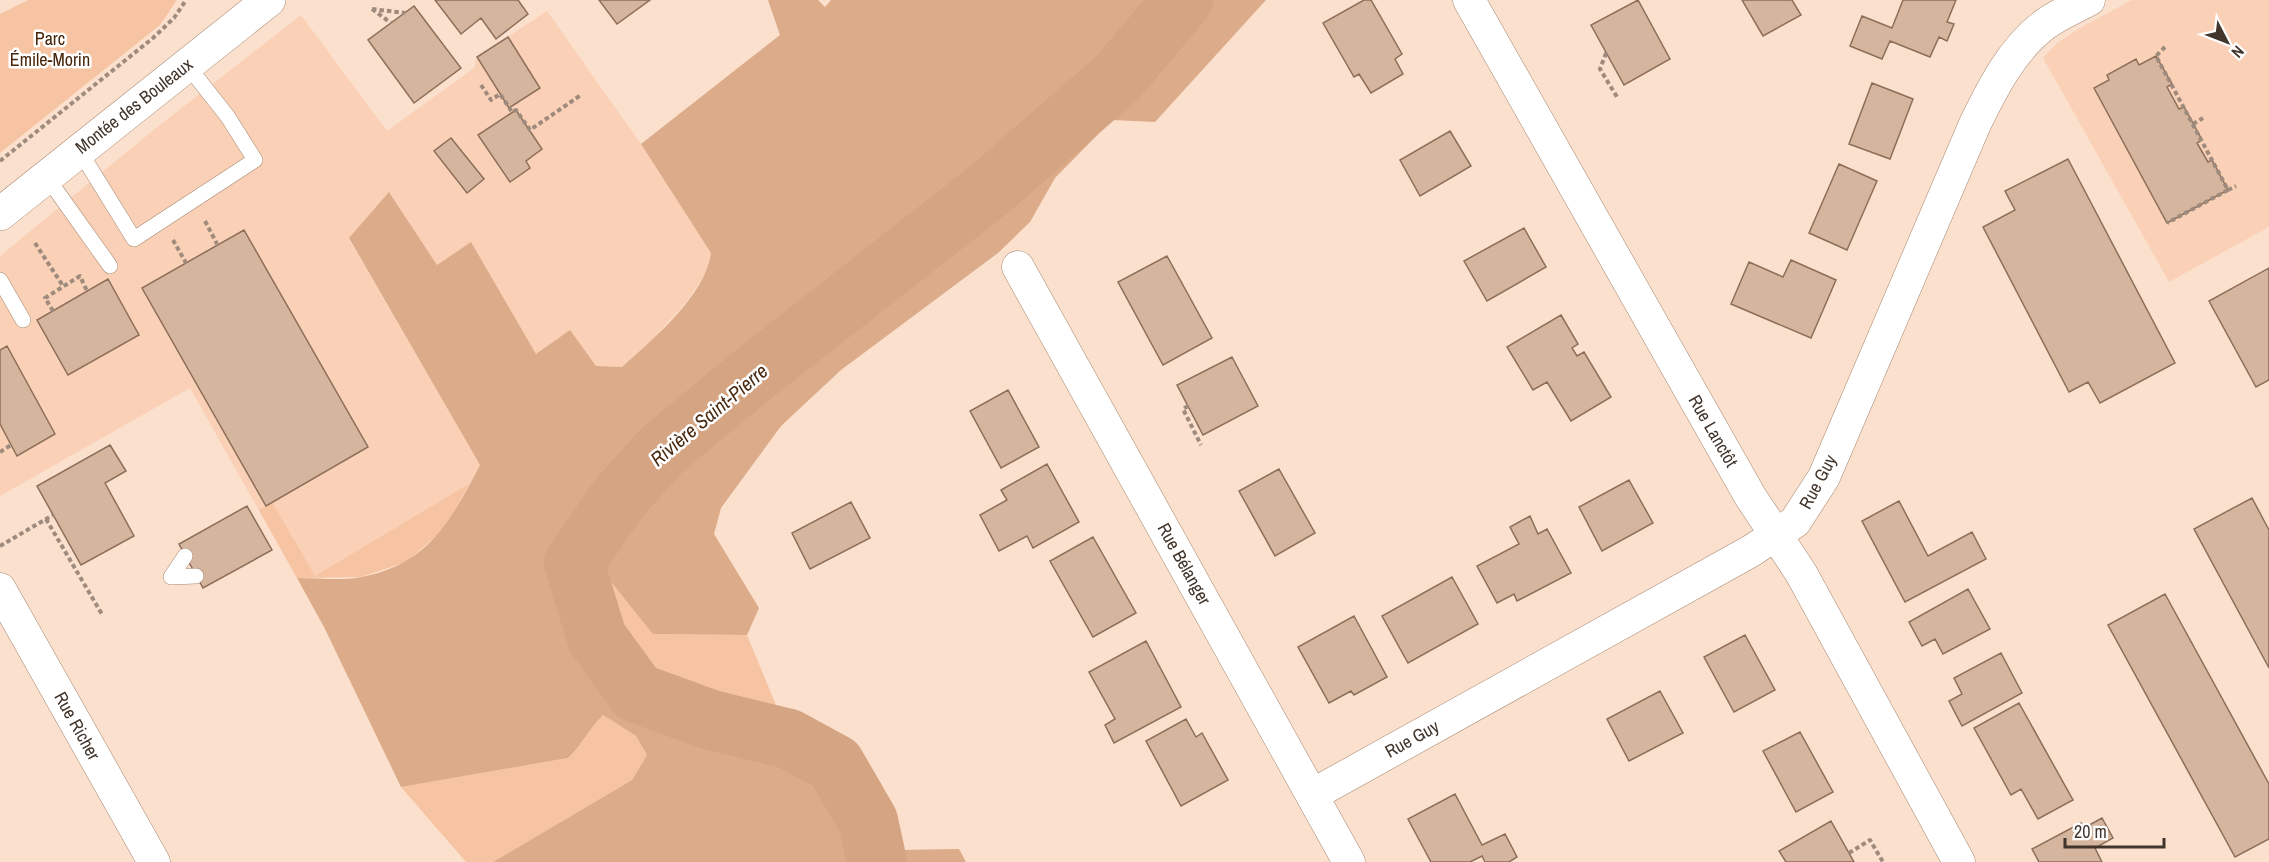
<svg xmlns="http://www.w3.org/2000/svg" width="2269" height="862" font-family="'Archivo Narrow',sans-serif">
	<style>
		.built { fill: #fad1b6 }
		.green { fill: #f6c4a2 }
		.forest { fill: #dcab89 }
		.lines { fill: none; stroke-linecap: round; stroke-linejoin: round }
		.river { stroke: #d5a583; stroke-width: 60 }
		.building { fill: #d6b59f; stroke: #8c6e59; stroke-width: 1.5 }
		.service-casing { stroke: #a68771; stroke-width: 16 }
		.minor-casing { stroke: #a68771; stroke-width: 33 }
		.tertiary-casing { stroke: #a68771; stroke-width: 34 }
		.path { stroke: #9f8b7d; stroke-width: 4; stroke-dasharray: 4.5 3; stroke-linecap: butt }
		.service { stroke: #fff; stroke-width: 15 }
		.minor { stroke: #fff; stroke-width: 32 }
		.tertiary { stroke: #fff; stroke-width: 33 }
		.labels { text-anchor: middle; stroke-width: 5; stroke-linejoin: round; paint-order: stroke }
		.park-label { font-size: 18px; fill: #46250b; stroke: #fff }
		.street-label { font-size: 18px; fill: #42352c; stroke: #fff }
		.water-label { font-size: 20px; font-style: italic; fill: #4a2a10; stroke: #fff }
	</style>
	<rect width="100%" height="100%" fill="#fbe0cd"/>
	<path class="built" d="M2132 0H2269V227L2169 282 2043 58 2056 44 2078 29Z
		M547 11 641 144 711 253 709 268 689 299 650 342 622 367 596 366 536 354 471 243 437 265 390 193 349 239 480 465 445 528 406 562 297 578 190 388 0 496V256L156 128 301 15 387 131 474 68 477 57Z"/>
	<path class="green" d="M28 0H177L160 25 0 153V14Z
		M469 484 445 528 406 562 361 577 297 578 259 510 272 502 315 576Z
		M599 567 654 634 747 635 780 715C754 710 724 708 699 700 637 680 591 636 599 567Z
		M603 715 636 736 647 755 632 780 493 862H466L401 787 568 758C582 745 589 729 603 715Z"/>
	<path class="forest" d="M768 0H818L825 7 831 0H1266L1155 122 1112 120 1055 178 1030 222 998 253 841 370 781 426 721 508 714 534 759 608 747 635 653 634 599 567 573 544 564 574 578 629 606 686 620 706 709 735 775 761 814 782 838 807 849 862H493L632 780 647 755 636 736 603 715C589 729 582 745 568 758L401 787 324 627 297 578C318 578 342 581 362 577 429 564 451 520 480 465L349 238 389 192 437 265 471 242 536 354 570 330 596 366 622 367C652 340 706 295 711 253L641 144 780 35Z
		M959 849 966 862H900L897 850Z"/>
	<g class="lines">
		<path class="river" d="M877 862 868 821 835 764 789 739 711 720 637 693 597 638 574 563 619 498 662 450 755 373 991 188 1118 77 1183 0"/>
	</g>
	<path class="building" d="M435 0H518L528 14 496 39 481 18 461 34Z
		M599 0H650L617 24Z
		M1364 0H1371L1402 54 1395 59 1403 74 1371 93 1359 74 1354 77 1323 23Z
		M1638 0 1670 59 1624 85 1591 25Z
		M1742 0H1792L1801 15 1763 36Z
		M1903 0H1956L1947 22 1954 24 1947 41 1939 37 1930 57 1890 41 1882 59 1850 46 1862 16 1892 28Z
		M414 6 461 68 414 103 368 40Z
		M508 37 540 88 509 108 477 57Z
		M2156 56 2172 84 2167 87 2179 109 2184 107 2202 140 2197 143 2208 162 2212 160 2228 190 2167 223 2094 88 2109 80 2107 75 2136 59 2139 65Z
		M1872 83 1913 99 1890 159 1849 144Z
		M516 110 542 149 526 161 530 168 510 182 478 135Z
		M1450 131 1471 166 1420 196 1400 160Z
		M451 138 484 179 467 193 434 151Z
		M2068 159 2175 363 2100 403 2088 382 2069 392 1983 227 2015 210 2005 191Z
		M1839 164 1877 181 1847 250 1809 233Z
		M1524 228 1546 267 1487 301 1464 261Z
		M244 230 368 447 266 506 142 288Z
		M1167 256 1212 338 1163 365 1118 282Z
		M1791 260 1836 280 1811 338 1731 304 1749 262 1783 277Z
		M2269 268V380L2256 387 2209 301Z
		M108 279 139 335 68 375 37 320Z
		M1561 315 1578 344 1572 348 1577 356 1584 352 1611 397 1571 421 1547 382 1533 390 1507 347Z
		M7 346 55 434 17 456 0 424V350Z
		M1232 357 1258 406 1203 435 1177 385Z
		M1008 390 1039 447 1001 468 970 411Z
		M110 445 126 471 105 483 134 536 81 565 37 486Z
		M1047 464 1079 522 1033 548 1027 536 999 551 980 515 1007 500 1001 490Z
		M1279 469 1315 533 1275 556 1239 491Z
		M1629 480 1653 523 1602 551 1579 507Z
		M2252 498 2269 530V668L2194 529Z
		M1899 501 1928 556 1972 532 1986 559 1905 602 1862 521Z
		M851 502 870 538 810 569 792 533Z
		M247 506 272 550 203 588 179 544Z
		M1530 516 1538 534 1547 529 1571 573 1517 601 1514 594 1497 603 1477 566 1519 544 1510 527Z
		M1093 537 1136 613 1093 637 1050 561Z
		M1452 577 1478 624 1408 663 1382 616Z
		M1968 589 1990 629 1943 654 1935 639 1922 646 1909 622Z
		M2165 594 2269 784V839L2235 857 2108 625Z
		M1354 616 1387 677 1354 695 1351 691 1329 703 1298 647Z
		M1745 635 1775 690 1734 712 1704 657Z
		M1146 641 1181 707 1114 743 1105 725 1115 719 1089 672Z
		M2001 653 2022 693 1962 726 1949 701 1962 694 1954 678Z
		M1660 691 1683 733 1629 761 1607 719Z
		M2019 703 2073 800 2038 819 2021 789 2011 795 1974 728Z
		M1186 719 1196 737 1202 733 1228 780 1181 806 1146 741Z
		M1800 732 1833 792 1796 812 1763 751Z
		M1455 794 1482 845 1505 834 1517 857 1509 862H1485L1482 856 1470 862H1431L1408 819Z
		M2102 818 2113 838 2095 848 2102 862H2039L2032 849 2081 823 2084 828Z
		M1831 821 1854 862H1786L1779 851Z"/>
	<g class="lines">
		<defs>
			<path id="service" d="M79 150 134 239 255 160 228 117 187 65
				M46 176 110 266
				M0 280 23 320
				M185 556 171 577 196 576"/>
			<path id="minor" d="M1469 0 1750 496 1801 573 1959 862
				M1018 267 1349 862
				M0 589 154 862
				M1312 795 1751 551 1795 522 1824 477 1975 124C1992 89 2012 49 2044 25 2057 15 2074 8 2089 0"/>
			<path id="tertiary" d="M0 214 269 0"/>
		</defs>
		<use href="#service" class="service-casing"/>
		<use href="#minor" class="minor-casing"/>
		<use href="#tertiary" class="tertiary-casing"/>
		<path class="path" d="M372 9 405 13
			M372 9 391 23
			M2165 47 2156 56 2228 190 2167 223
			M1606 53 1600 69 1617 97
			M481 85 491 100 500 94 512 112 516 110 530 130 581 95
			M2193 124 2203 118
			M0 161 153 38 174 18 186 0
			M2228 190 2236 186
			M205 221 217 244
			M173 240 186 263
			M35 243 63 286
			M53 311 45 298 80 276 87 291
			M1188 406 1183 409 1201 445
			M0 452 11 445
			M46 519 103 616
			M0 546 53 515
			M1849 853 1870 840 1883 862"/>
		<use href="#service" class="service"/>
		<use href="#minor" class="minor"/>
		<use href="#tertiary" class="tertiary"/>
	</g>
	<g class="labels">
		<g class="park-label">
			<text x="50" y="45">Parc<tspan x="50" dy="21">Émile-Morin</tspan></text>
		</g>
		<g class="street-label">
			<text transform="translate(134 106) rotate(-38)" y="6">Montée des Bouleaux</text>
			<text transform="translate(1713 431) rotate(60)" y="6">Rue Lanctôt</text>
			<text transform="translate(1818 482) rotate(-62)" y="6">Rue Guy</text>
			<text transform="translate(1184 564) rotate(61)" y="6">Rue Bélanger</text>
			<text transform="translate(77 726) rotate(61)" y="6">Rue Richer</text>
			<text transform="translate(1412 739) rotate(-29)" y="6">Rue Guy</text>
		</g>
		<g class="water-label">
			<text transform="translate(709 415) rotate(-40)" y="7">Rivière Saint-Pierre</text>
		</g>
	</g>
	<g transform="translate(2227 42) rotate(132)" stroke="#ffffff" stroke-width="4.5" paint-order="stroke">
	<path d="M0-4.5L10 22L0 15L-10 22Z" fill="#42352c"/>
	<text y="-9" font-size="16" font-weight="bold" text-anchor="middle" fill="#42352c">N</text>
	</g>
	<path d="M2065 838v9h99v-9" fill="none" stroke="#42352c" stroke-width="3"/>
	<text x="2074" y="838" font-size="18" fill="#42352c" stroke="#ffffff" stroke-width="4.5" paint-order="stroke">20 m</text>
</svg>
